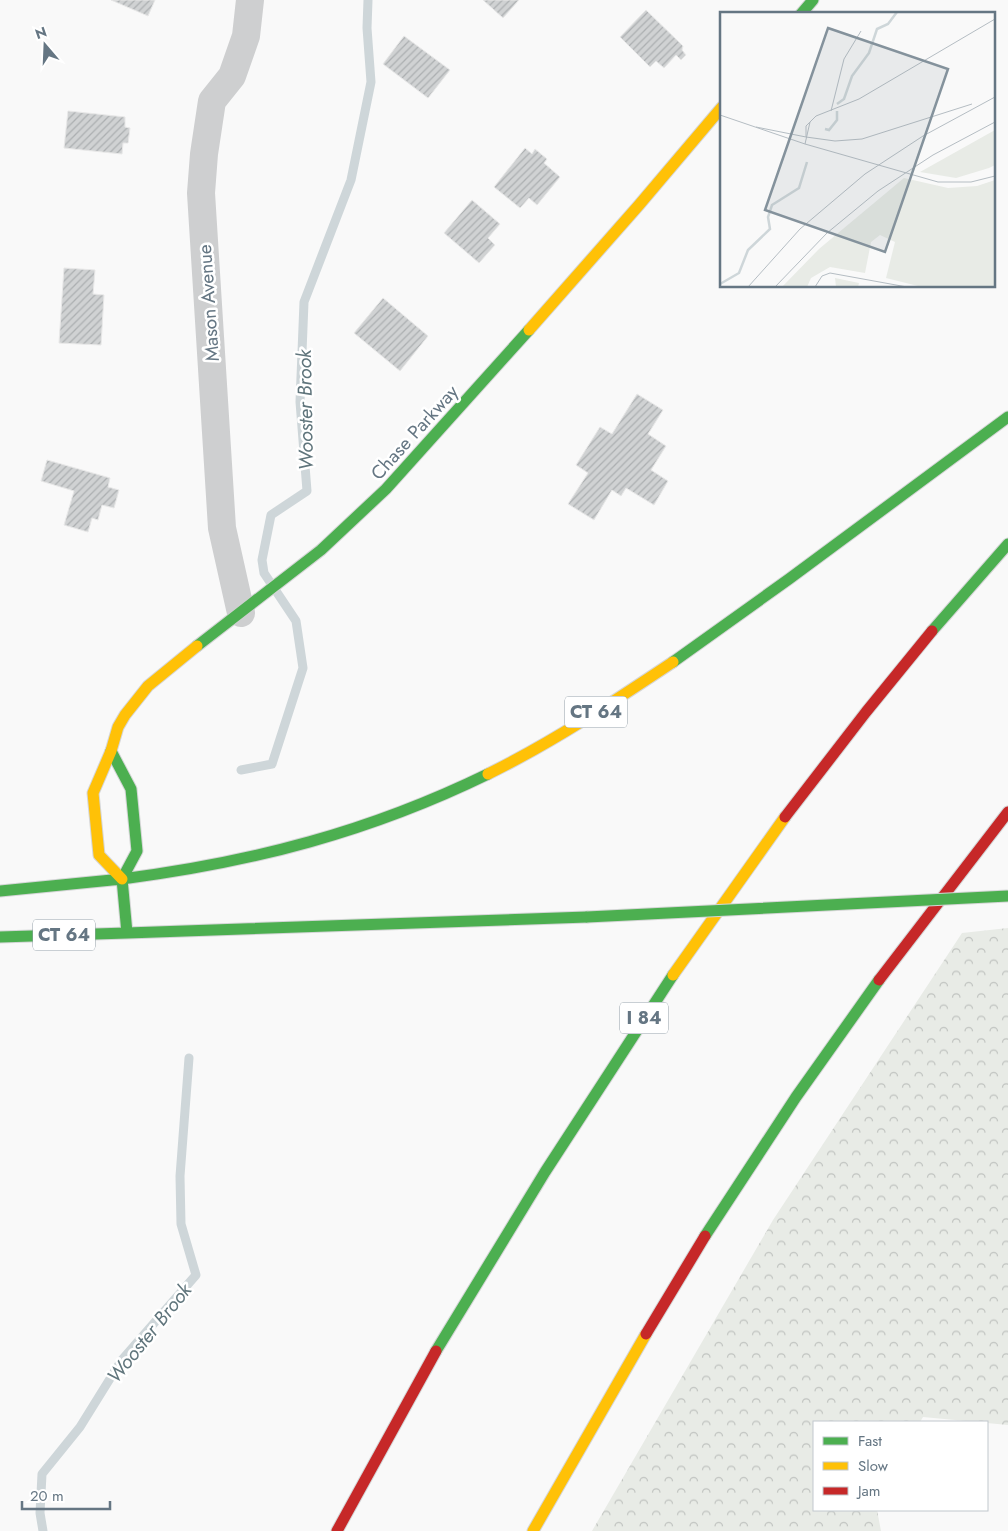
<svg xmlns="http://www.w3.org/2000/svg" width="1008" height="1531" font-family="Jost,sans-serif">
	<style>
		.forest { fill: url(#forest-crowns) }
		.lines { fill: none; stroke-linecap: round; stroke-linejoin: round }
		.stream { stroke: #ced6d9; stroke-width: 9 }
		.building { fill: url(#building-hatch); stroke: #e8e8e8 }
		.fast-casing { stroke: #d5d6d7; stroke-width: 13 }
		.slow-casing { stroke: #d5d6d7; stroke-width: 13 }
		.jam-casing { stroke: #d5d6d7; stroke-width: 13 }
		.street { stroke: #cecfd0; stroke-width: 28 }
		.fast { stroke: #4caf50; stroke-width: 11 }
		.slow { stroke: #ffc107; stroke-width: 11 }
		.jam { stroke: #c62828; stroke-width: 11 }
		.fast-bridge-casing { stroke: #d5d6d6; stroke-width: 13; stroke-linecap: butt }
		.fast-bridge { stroke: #4caf50; stroke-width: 11 }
		.labels { text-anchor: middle; stroke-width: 5; stroke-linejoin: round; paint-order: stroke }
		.shield { fill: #fff; stroke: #939fa8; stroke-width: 1 }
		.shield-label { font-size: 18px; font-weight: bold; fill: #657683 }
		.street-label { font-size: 19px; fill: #657683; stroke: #fff }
		.water-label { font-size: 20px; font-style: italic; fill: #60757c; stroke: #fff }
		.inset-river { fill: none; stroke: #ced6d9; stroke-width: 2.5 }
		.inset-road { fill: none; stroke: #b5bdc3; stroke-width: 1 }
		.view { fill: #84929c; fill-opacity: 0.15; stroke: #84929c; stroke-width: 2.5 }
		.inset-edge { fill: none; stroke: #657683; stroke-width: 2.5 }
	</style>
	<defs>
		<pattern id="forest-crowns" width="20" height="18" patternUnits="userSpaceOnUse" patternTransform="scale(1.25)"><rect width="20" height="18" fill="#e8ebe6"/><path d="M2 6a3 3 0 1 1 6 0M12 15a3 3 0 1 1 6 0" fill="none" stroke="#c0c3c0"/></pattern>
		<pattern id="building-hatch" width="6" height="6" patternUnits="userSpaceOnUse" patternTransform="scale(1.25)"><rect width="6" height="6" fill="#d0d2d3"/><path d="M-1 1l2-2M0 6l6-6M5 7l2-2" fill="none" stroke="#acafb1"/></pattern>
	</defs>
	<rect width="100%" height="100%" fill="#f9f9f9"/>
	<path class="forest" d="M1008 928V1425L923 1417 920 1422H814V1510H877L881 1531H592L773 1220 962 933Z"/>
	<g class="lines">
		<path class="stream" d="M241 770 272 764 303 668 296 621 264 573 262 560 271 515 307 491 300 402 304 302 351 180 371 82 367 28 368 0
			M43 1531 40 1513 42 1474 80 1427 121 1361 196 1275 181 1224 180 1176 189 1058"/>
	</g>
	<path class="building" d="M111 0H155L148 16Z
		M483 0H519L503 18Z
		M646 10 683 46 682 50 686 55 681 60 676 55 664 68 656 61 650 67 620 37Z
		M404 36 450 70 428 98 383 64Z
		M68 111 125 117V127L130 128 128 143H123L122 154 64 148Z
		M525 148 532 154 535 149 547 159 544 163 560 177 537 205 529 198 520 208 494 187Z
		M472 200 500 224 488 238 495 245 479 263 444 233Z
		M64 268 95 270 93 294 104 295 101 345 59 343Z
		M383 298 428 336 400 371 354 333Z
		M637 394 663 410 648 434 666 446 651 470 668 481 654 505 626 488 621 496 612 490 594 520 568 504 588 473 576 465 600 427 612 434Z
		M47 460 110 478 108 487 119 490 114 508 102 505 98 520 92 518 88 532 64 525 74 491 41 481Z"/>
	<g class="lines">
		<defs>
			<path id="fast" d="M801 14 813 0
				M932 631 1008 544
				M197 646 321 550 386 489 529 330
				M673 662 789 579 1008 417
				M111 751 131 789 137 851 122 879 127 933
				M122 879C253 862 369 832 488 774
				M0 891 122 879
				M127 933 587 917
				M0 937 127 933
				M705 1236 796 1097 879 980
				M436 1351 545 1172 673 975"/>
			<path id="slow" d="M529 330 639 205 722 107
				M488 774C553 742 613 702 673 662
				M122 879 99 855 93 793 111 751 118 727 125 715 148 686 197 646
				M673 975 785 817
				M533 1531 646 1334"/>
			<path id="jam" d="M785 817 866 712 932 631
				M879 980 1008 812
				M646 1334 705 1236
				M337 1531 436 1351"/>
		</defs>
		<use href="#fast" class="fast-casing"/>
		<use href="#slow" class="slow-casing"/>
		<use href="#jam" class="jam-casing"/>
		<path class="street" d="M241 613 222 528 201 193 204 154 212 101 232 76 246 36 250 0"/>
		<use href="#fast" class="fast"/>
		<use href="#slow" class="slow"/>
		<use href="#jam" class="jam"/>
		<defs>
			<path id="fast-bridge" d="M587 917 1008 896"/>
		</defs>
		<use href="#fast-bridge" class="fast-bridge-casing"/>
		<use href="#fast-bridge" class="fast-bridge"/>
	</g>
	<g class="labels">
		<g class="shield">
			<rect x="565" y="696.5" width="62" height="31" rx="4"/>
			<rect x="33" y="919.5" width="62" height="31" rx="4"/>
			<rect x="620" y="1002.5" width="48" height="31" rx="4"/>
		</g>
		<g class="shield-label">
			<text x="596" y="718">CT 64</text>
			<text x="64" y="941">CT 64</text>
			<text x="644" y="1024">I 84</text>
		</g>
		<g class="street-label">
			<text transform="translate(208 303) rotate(-94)" y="7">Mason Avenue</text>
			<text transform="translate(414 432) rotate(-48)" y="7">Chase Parkway</text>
		</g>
		<g class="water-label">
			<text transform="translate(305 410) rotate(-91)" y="7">Wooster Brook</text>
			<text transform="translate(149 1333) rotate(-51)" y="7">Wooster Brook</text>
		</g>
	</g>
	<g transform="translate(720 12)">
		<rect width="275" height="275" fill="#f9f9f9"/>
		<path d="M275 118V153L269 156 236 166 200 160ZM184 166 228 176 257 174 275 168V275H202L166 266 175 230 160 223 151 230 145 261 110 255 91 266 87 275H62L99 237ZM115 266 139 271 138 275H116Z" fill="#e8ebe6"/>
		<path class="inset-river" d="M117 92 124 87 132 64 149 41 157 17 168 12 177 0M105 117 109 118 117 108V99M0 272 19 261 28 238 50 217 48 205 52 193 79 176 87 150"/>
		<path class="inset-road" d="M111 99 124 47 141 19M0 103 85 132 90 110M36 115 86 125M86 125V114L96 104 139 87 275 7M86 125 115 129 142 127 252 92M85 132 218 170H251L275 164M28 275 80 217 145 162 203 124 275 85M55 275 107 221 158 179 213 143 275 110M95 275 102 264 110 261 187 275"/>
		<path class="view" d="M108 16 228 57 165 240 45 198Z"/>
		<rect width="275" height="275" class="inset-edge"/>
	</g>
	<rect x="813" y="1421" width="175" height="90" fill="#ffffff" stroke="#c1c8cd"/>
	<rect x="823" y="1437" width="25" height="8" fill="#4caf50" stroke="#c1c8cd"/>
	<text x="858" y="1446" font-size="15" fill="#657683">Fast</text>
	<rect x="823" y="1462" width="25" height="8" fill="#ffc107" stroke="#c1c8cd"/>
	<text x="858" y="1471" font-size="15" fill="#657683">Slow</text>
	<rect x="823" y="1487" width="25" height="8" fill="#c62828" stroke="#c1c8cd"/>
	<text x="858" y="1496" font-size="15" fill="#657683">Jam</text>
	<g transform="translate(45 45) rotate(341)" stroke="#ffffff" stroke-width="4" paint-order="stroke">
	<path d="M0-4L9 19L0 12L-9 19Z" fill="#657683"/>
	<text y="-8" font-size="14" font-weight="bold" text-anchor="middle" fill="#657683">N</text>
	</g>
	<path d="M22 1501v8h88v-8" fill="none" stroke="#657683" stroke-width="2.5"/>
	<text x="30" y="1501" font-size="15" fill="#657683" stroke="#ffffff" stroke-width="4" paint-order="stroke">20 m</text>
</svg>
